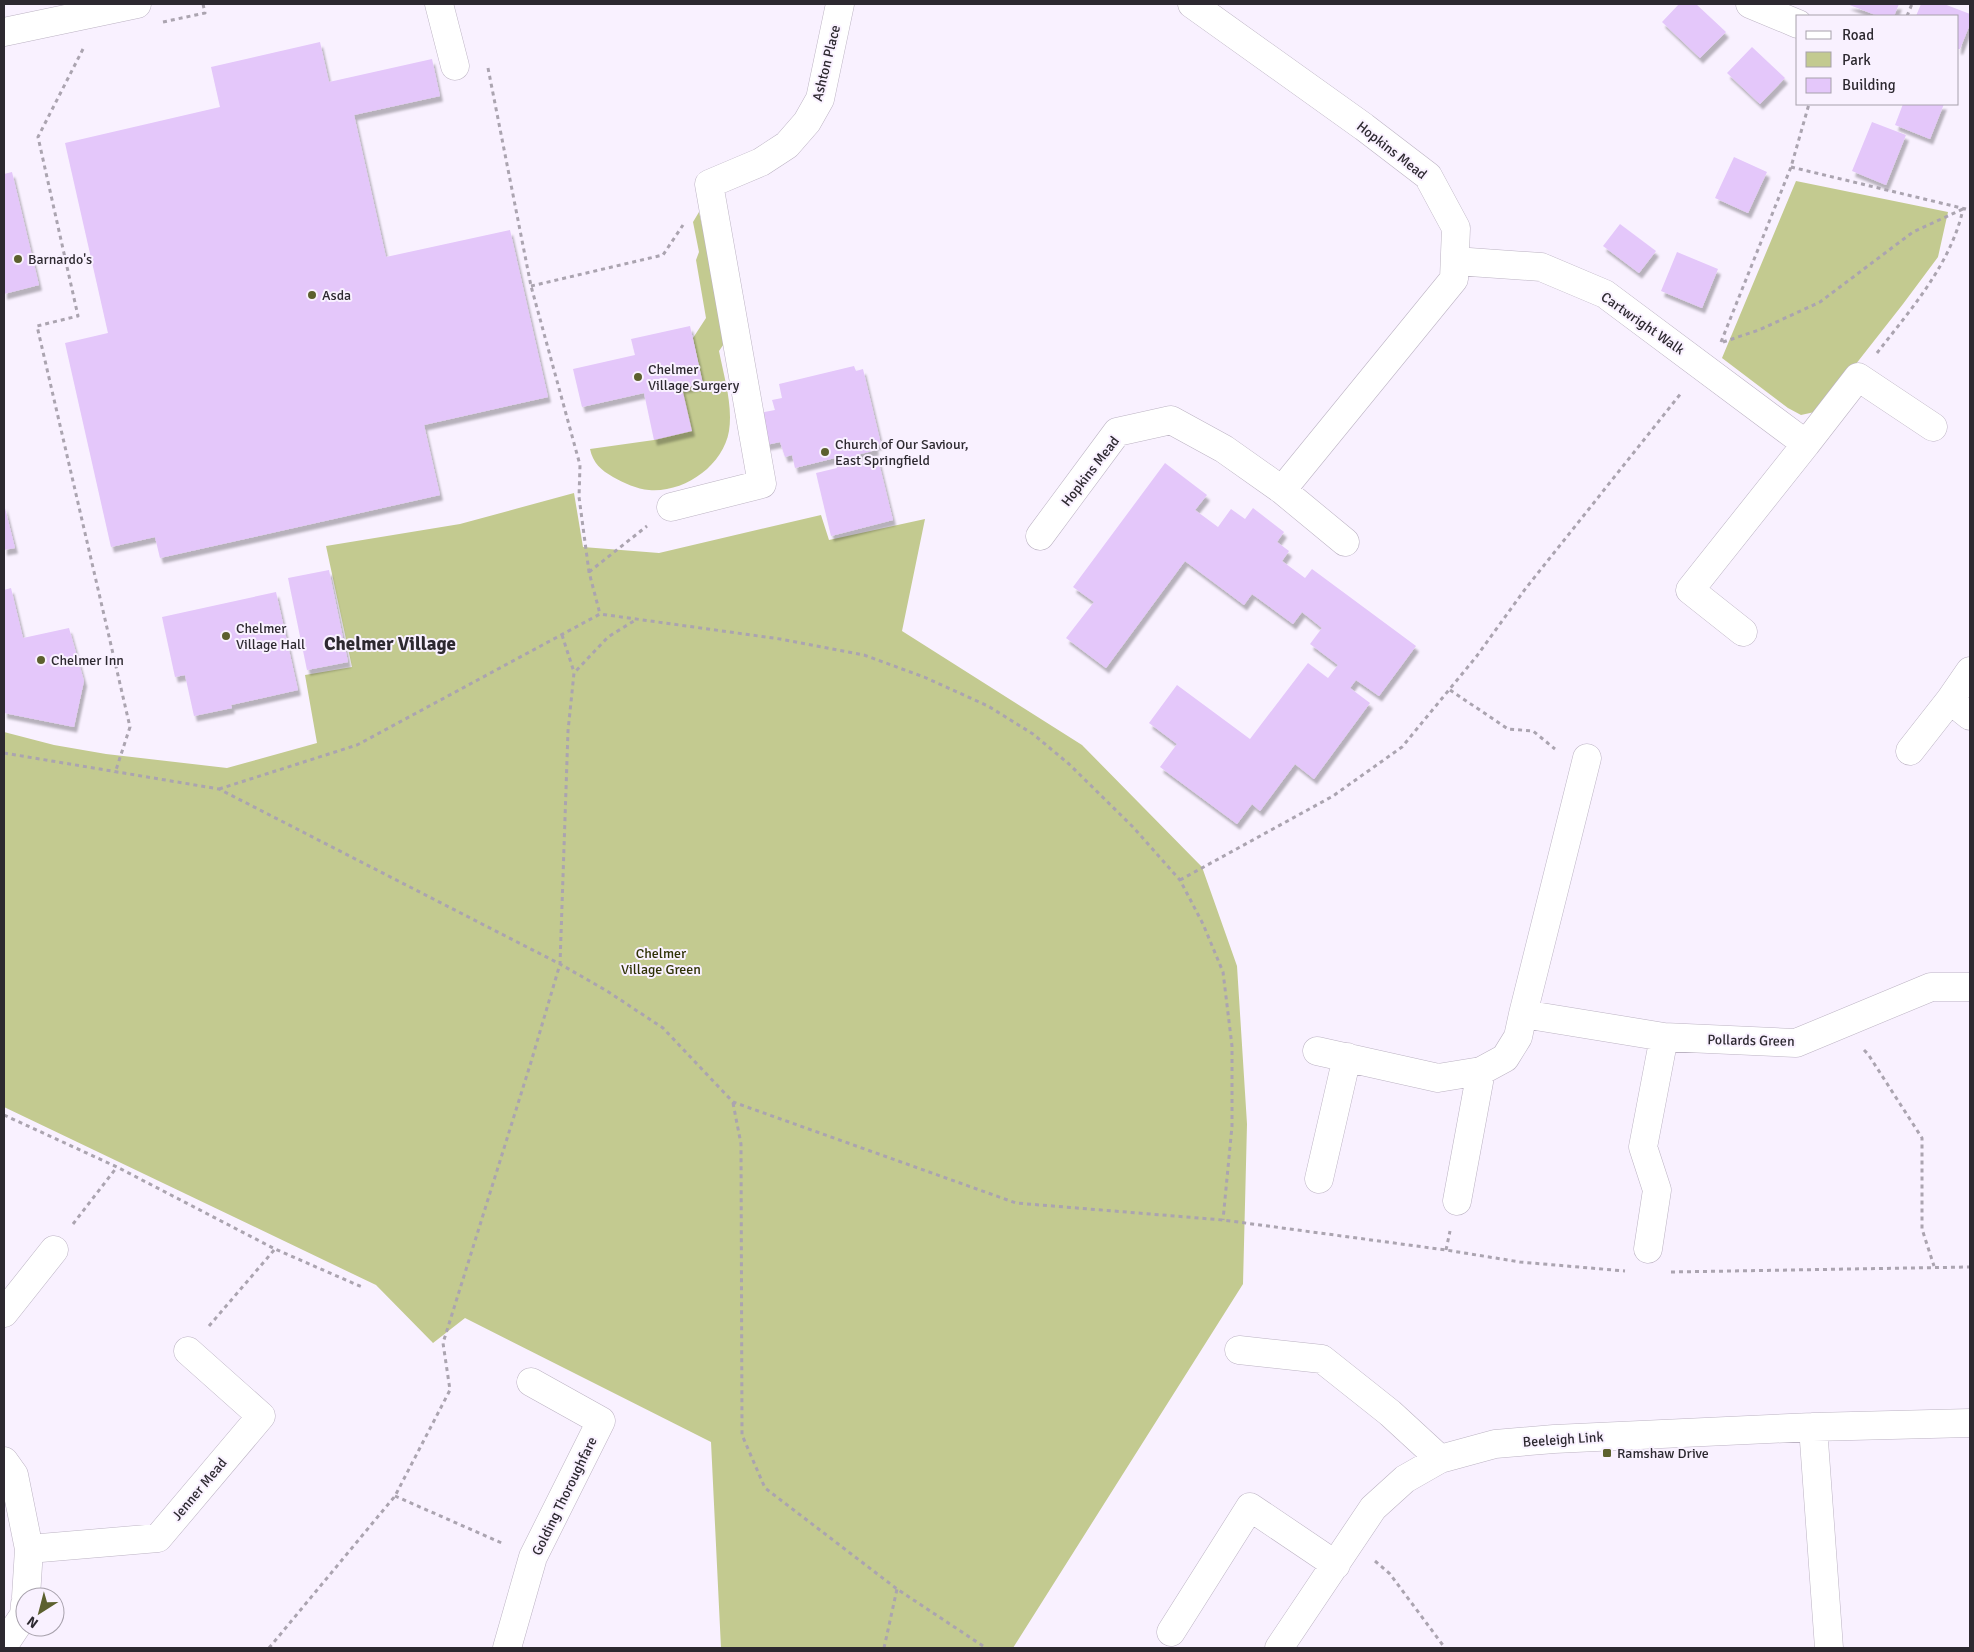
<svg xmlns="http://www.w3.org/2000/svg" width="1974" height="1652" font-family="Signika,sans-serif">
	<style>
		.green { fill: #c3ca90 }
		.building { fill: #e4c7fa; filter: url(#shadow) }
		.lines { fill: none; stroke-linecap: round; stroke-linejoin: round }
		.minor-casing { stroke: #bcb3c3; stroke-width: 29 }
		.path { stroke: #aba4b0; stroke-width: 3; stroke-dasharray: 4 4; stroke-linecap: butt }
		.minor { stroke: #fff; stroke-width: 28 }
		.poi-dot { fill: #5c602e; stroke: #f9f1ff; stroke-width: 2 }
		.labels { text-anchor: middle; stroke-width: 4; stroke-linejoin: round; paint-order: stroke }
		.street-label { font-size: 14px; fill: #2d2930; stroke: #f9f1ff }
		.poi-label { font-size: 14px; fill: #2d2930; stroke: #f9f1ff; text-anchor: start }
		.park-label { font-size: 14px; fill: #2e3105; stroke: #f9f1ff }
		.district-label { font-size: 19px; font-weight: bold; fill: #2d2930; stroke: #f9f1ff }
	</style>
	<defs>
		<filter id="shadow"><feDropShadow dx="3" dy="5.5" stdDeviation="1" flood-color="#0004"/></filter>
	</defs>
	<rect width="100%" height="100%" fill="#f9f1ff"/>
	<path class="green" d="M1796 181 1948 212 1938 257 1903 304 1819 411 1801 415 1788 408 1722 358Z
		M699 212 728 338 719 351C724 377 733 405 729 431 723 466 684 493 649 490 637 489 624 483 613 477 601 470 593 463 590 449L654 440 682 388 703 384 693 338 706 318 696 260 699 252 693 222Z
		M574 493 583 547 659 553 821 515 829 540 925 519 902 631 1082 745 1202 867 1237 966 1247 1124 1243 1284 1013 1648H721L711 1442 465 1318 433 1343 376 1285 4 1107V732L54 745 106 754 227 768 317 743 305 675 352 667 326 546 460 524Z"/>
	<path class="building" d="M1679 4H1696L1726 32 1700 58 1662 22Z
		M1847 4H1899L1894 16H1878Z
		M1921 4H1944L1970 14V24L1960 49H1958V16H1916Z
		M320 42 329 82 432 59 440 96 354 115 386 257 510 230 548 397 424 425 440 495 160 558 155 537 111 547 65 343 108 333 65 143 220 107 211 67Z
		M1752 47 1785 78 1760 104 1727 73Z
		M1903 104H1944L1930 139 1895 125Z
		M1872 122 1906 135 1886 185 1852 171Z
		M1734 157 1767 172 1748 213 1715 198Z
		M12 172 39 285 4 294V174Z
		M1620 224 1656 251 1639 273 1603 246Z
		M1677 252 1718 269 1702 308 1661 291Z
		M690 326 703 384 682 388 692 431 654 440 644 393 582 407 573 369 635 355 631 339Z
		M854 366 856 371 863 369 881 444 875 445 876 450 857 455 859 463 878 459 893 520 831 536 816 473 837 468 835 458 795 468 792 455 785 457 780 442 766 445 759 413 775 410 772 400 782 398 779 384Z
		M1165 463 1207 495 1195 510 1218 527 1231 509 1245 519 1253 508 1284 532 1277 542 1289 551 1282 561 1305 578 1312 569 1416 646 1379 696 1356 680 1350 688 1370 703 1314 779 1295 764 1260 811 1252 804 1237 824 1160 767 1177 744 1149 723 1177 685 1250 739 1308 663 1328 678 1338 665 1310 644 1322 628 1302 612 1293 624 1252 594 1244 605 1185 561 1106 668 1066 638 1094 602 1073 587Z
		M4 504 15 548 4 550Z
		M329 570 348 662 307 670 288 578Z
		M11 588 23 638 69 628 84 681 74 727 4 713V590Z
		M276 592 298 690 231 705 232 708 194 716 185 675 175 677 162 617Z"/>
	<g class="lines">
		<defs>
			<path id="minor" d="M439 4 455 66
				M1750 4 1798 24
				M4 32 137 4
				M1455 261 1541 267 1605 294 1806 444 1690 590 1743 632
				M1806 444 1858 377 1933 427
				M1282 490 1345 542
				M671 507 762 484 709 184 761 162 787 145 807 122 820 99 840 4
				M1040 536 1117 432 1171 420 1224 449 1282 490 1454 279 1456 228 1428 176 1364 127 1192 4
				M1950 700 1970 671
				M1910 751 1950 700 1970 716
				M1523 1014 1587 758
				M1317 1051 1438 1078 1481 1071 1505 1058 1518 1037 1523 1014 1664 1037 1796 1043 1931 987H1970
				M1319 1179 1347 1057
				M1457 1201 1481 1071
				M1648 1249 1657 1190 1643 1147 1664 1037
				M4 1313 54 1250
				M1239 1350 1322 1359 1390 1413 1440 1459
				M1813 1427 1829 1648
				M4 1461 14 1475 29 1549 26 1597
				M29 1549 158 1538 261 1416 188 1351
				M1171 1632 1250 1507 1336 1565
				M4 1645 24 1615 25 1604
				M507 1648 533 1557 601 1421 531 1382
				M1279 1648 1373 1508 1405 1479 1440 1459 1495 1444 1554 1439 1813 1427 1970 1423"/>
		</defs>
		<use href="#minor" class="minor-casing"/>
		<path class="path" d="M1907 16 1912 4
			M163 22 205 13 203 4
			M83 49 38 137 78 316 37 326 130 727 115 773
			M488 68 531 286 580 465 579 497 589 572 600 614
			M1791 167 1970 210
			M531 286 663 255 683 225
			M1721 342 1791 167 1809 104
			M1723 342 1759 330 1820 302 1913 232 1963 209
			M1877 353C1911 309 1951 264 1963 209
			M589 572 647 526
			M562 635 574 672
			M1450 690 1508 729 1533 731 1555 749
			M4 753 219 789 560 964 607 991 663 1028 733 1102 1016 1203 1223 1220 1446 1250 1520 1262 1625 1271
			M219 789 357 745 600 614 780 639 864 655 924 677 988 706 1033 734 1069 764 1133 827 1180 880 1203 924 1223 972 1232 1046V1126L1223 1220
			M1180 880 1333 796 1402 747 1476 657 1526 588 1682 392
			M1864 1050 1868 1054 1922 1138V1229L1934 1266
			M733 1103 741 1144 742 1435 765 1488 897 1589 986 1648
			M4 1115 117 1167 275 1249 362 1287
			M73 1224 117 1167
			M1446 1250 1450 1231
			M1671 1272 1970 1267
			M209 1326 275 1249
			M395 1496 504 1544
			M1375 1561 1390 1574 1445 1648
			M269 1648 395 1496 450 1390 443 1343 531 1062 560 964 568 731 574 673 608 637 637 619
			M884 1648 897 1589"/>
		<use href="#minor" class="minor"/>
	</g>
	<g class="poi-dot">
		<circle cx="18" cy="259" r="5"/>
		<circle cx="312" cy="295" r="5"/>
		<circle cx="638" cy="377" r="5"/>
		<circle cx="825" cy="452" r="5"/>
		<circle cx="226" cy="636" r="5"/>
		<circle cx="41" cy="660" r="5"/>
		<rect x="1602" y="1448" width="10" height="10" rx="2.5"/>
	</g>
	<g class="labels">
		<g class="street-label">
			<text transform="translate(826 63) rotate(-76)" y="5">Ashton Place</text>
			<text transform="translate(1392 150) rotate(38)" y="5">Hopkins Mead</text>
			<text transform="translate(1643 323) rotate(35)" y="5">Cartwright Walk</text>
			<text transform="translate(1090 471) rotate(-52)" y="5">Hopkins Mead</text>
			<text transform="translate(1751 1040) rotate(1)" y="5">Pollards Green</text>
			<text transform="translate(1563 1439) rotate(-4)" y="5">Beeleigh Link</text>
			<text transform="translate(199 1489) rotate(-50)" y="5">Jenner Mead</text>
			<text transform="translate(564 1496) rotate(-64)" y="5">Golding Thoroughfare</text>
		</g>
		<g class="poi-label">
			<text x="28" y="264">Barnardo's</text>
			<text x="322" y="300">Asda</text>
			<text x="648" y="374">Chelmer<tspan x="648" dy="16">Village Surgery</tspan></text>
			<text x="835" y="449">Church of Our Saviour,<tspan x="835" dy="16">East Springfield</tspan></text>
			<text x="236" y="633">Chelmer<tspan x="236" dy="16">Village Hall</tspan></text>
			<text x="51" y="665">Chelmer Inn</text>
			<text x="1617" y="1458">Ramshaw Drive</text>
		</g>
		<g class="park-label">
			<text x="661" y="958">Chelmer<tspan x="661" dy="16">Village Green</tspan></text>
		</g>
		<g class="district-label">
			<text x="390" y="650">Chelmer Village</text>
		</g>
	</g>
	<rect width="1974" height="1652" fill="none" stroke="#2d2930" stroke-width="10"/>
	<rect x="1796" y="15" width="162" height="90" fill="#f9f1ff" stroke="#a7a1ac"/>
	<rect x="1806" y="31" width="25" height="8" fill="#ffffff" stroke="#a7a1ac"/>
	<text x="1842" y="40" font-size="15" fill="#2d2930">Road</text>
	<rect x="1806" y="52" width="25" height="15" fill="#c3ca90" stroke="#a7a1ac"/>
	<text x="1842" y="65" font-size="15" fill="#2d2930">Park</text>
	<rect x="1806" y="78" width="25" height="15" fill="#e4c7fa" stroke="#a7a1ac"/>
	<text x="1842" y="90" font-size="15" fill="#2d2930">Building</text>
	<g transform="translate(40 1612) rotate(216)"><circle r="24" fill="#f9f1ff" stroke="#a7a1ac"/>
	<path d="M0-4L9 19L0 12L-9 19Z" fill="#5c602e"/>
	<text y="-8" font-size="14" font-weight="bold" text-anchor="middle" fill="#2d2930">N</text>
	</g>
</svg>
